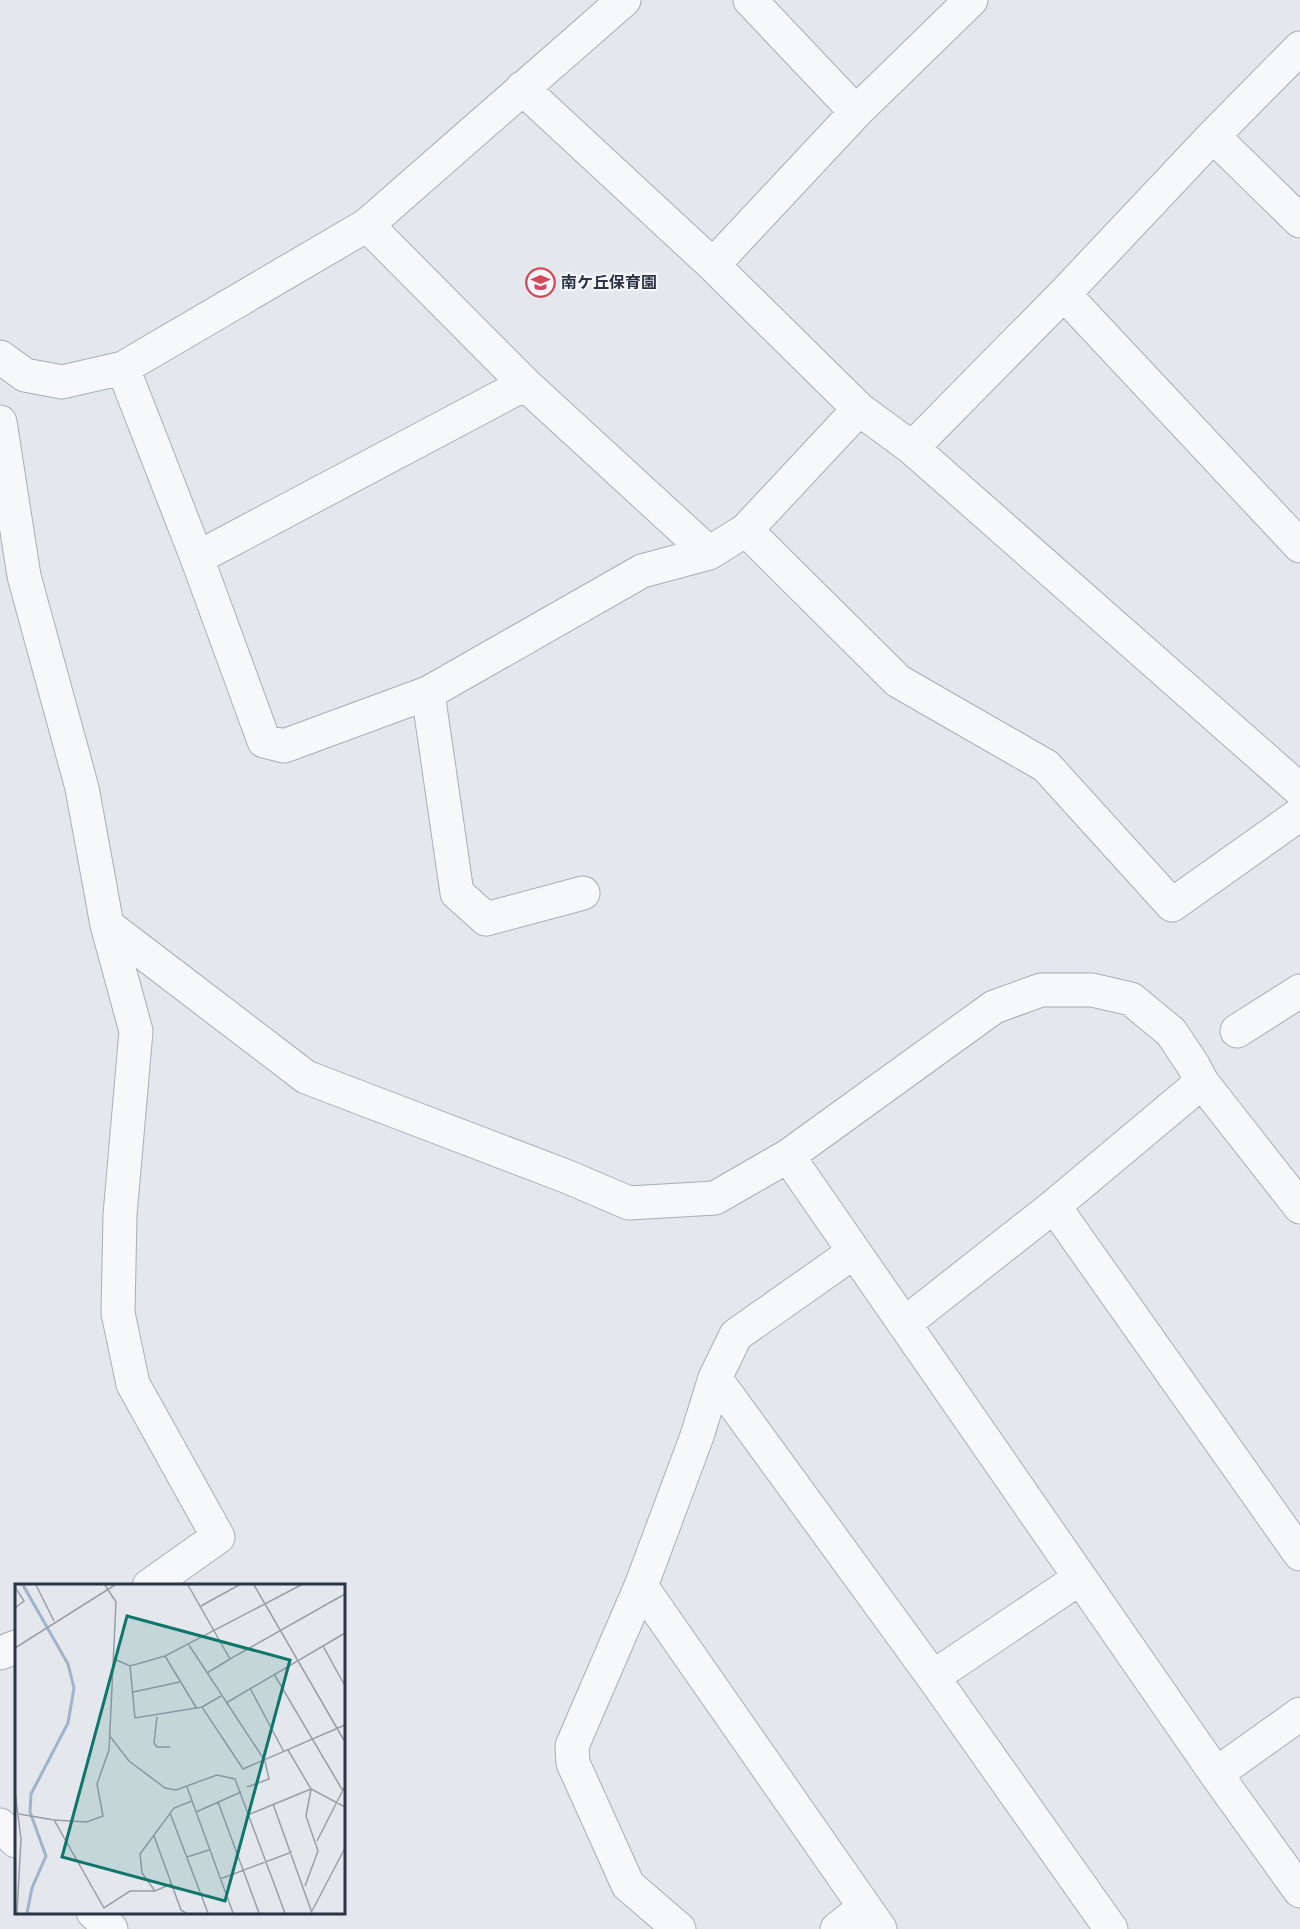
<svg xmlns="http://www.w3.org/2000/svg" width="1300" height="1929" font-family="Roboto,'Noto Sans JP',sans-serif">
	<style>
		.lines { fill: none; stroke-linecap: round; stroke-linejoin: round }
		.minor-casing { stroke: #a9aeb7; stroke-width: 35 }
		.minor { stroke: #f7f8fa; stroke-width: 33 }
		.labels { text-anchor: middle; stroke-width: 4.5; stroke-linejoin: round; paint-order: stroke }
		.poi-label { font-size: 16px; font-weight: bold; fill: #2b3445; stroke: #f4f6f9; text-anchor: start }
		.inset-river { fill: none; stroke: #9fb4cc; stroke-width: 3 }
		.inset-road { fill: none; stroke: #9a9fa9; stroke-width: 1.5 }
		.view { fill: #0f766e; fill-opacity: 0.15; stroke: #0f766e; stroke-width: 3 }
		.inset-edge { fill: none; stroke: #2b3445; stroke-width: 3 }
	</style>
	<rect width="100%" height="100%" fill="#e4e7ec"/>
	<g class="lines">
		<defs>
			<path id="minor" d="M750 0 856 112 971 0
				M522 88 713 265 859 409 912 448 1300 790
				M1213 136 1300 221
				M367 225 525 384 709 553
				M713 265 856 112
				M1064 294 1300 546
				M0 357 25 375 62 382 123 368 367 225 624 0
				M123 368 197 558 264 741 284 746 428 693 642 571 709 553 746 530 898 681 1046 766 1172 905 1300 814
				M0 422 24 576 82 788 107 925 136 1031 120 1215 118 1313 133 1384 218 1537 149 1586
				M912 448 1064 294 1213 136 1300 48
				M746 530 859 409
				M197 558 525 384
				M428 693 457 893 486 919 583 893
				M107 925 306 1077 568 1177 629 1203 715 1198 788 1156 994 1007 1041 990H1092L1131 999 1171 1032 1193 1065 1202 1082 1300 1207
				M1237 1031 1300 991
				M788 1156 1216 1774 1300 1891
				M1054 1206 1300 1554
				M904 1324 1054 1206 1202 1082
				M715 1378 933 1677 1111 1929
				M641 1586 880 1929
				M0 1653 16 1647
				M933 1677 1080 1578
				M1216 1774 1300 1714
				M0 1825 16 1841
				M93 1912 111 1929
				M679 1929 628 1885 573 1763 572 1746 641 1586 697 1436 715 1378 736 1335 854 1252
				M837 1929 865 1907"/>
		</defs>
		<use href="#minor" class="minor-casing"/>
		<use href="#minor" class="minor"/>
	</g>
	<defs>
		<symbol id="school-ring" viewBox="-11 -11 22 22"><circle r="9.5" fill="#f4f6f9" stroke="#d1495b" stroke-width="1.5"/><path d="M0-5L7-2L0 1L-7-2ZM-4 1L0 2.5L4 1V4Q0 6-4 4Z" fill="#d1495b"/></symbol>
	</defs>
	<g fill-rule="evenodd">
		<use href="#school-ring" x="524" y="266" width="33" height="33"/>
	</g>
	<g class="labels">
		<g class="poi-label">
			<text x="561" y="288">南ケ丘保育園</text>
		</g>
	</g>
	<g transform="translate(15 1584)">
		<rect width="330" height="330" fill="#e4e7ec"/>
		<path class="inset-river" d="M8 1 53 80 59 104 53 139 16 210 15 228 31 272 17 304 12 329"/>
		<path class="inset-road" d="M21 1 39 37M173 1 215 75 330 10M239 1 330 158M0 3 9 17 0 24M186 22 224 1M174 61 250 177 254 195 232 203M308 62 330 102M0 64 100 1M150 72 182 125M99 75 115 82 150 72 286 1M115 82 120 134 187 123 228 185 330 141M192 89 215 75M259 90 328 207M235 104 269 168M118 108 165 98M211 119 330 49M187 123 206 112M142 133 139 159 142 163H155M94 151 114 177 150 204 161 206 202 191 220 195 270 329M273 166 296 205 330 223M172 203 218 329M0 207 6 255 2 329M203 218 244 329M258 220 297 329M181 228 226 208M155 229 193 329M4 230 39 236 89 324 115 307H140L156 300M235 230 296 205M39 236 72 238 88 232 82 200 94 166 101 18 90 1M139 252 166 326 171 329M302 257 330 202M172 273 194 266M205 295 277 268M290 302 303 267 291 232 296 205M140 307 127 289 125 270 159 224 177 217M297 327 330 264"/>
		<path class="view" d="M112 32 275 76 210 317 47 273Z"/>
		<rect width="330" height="330" class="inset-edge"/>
	</g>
</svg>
